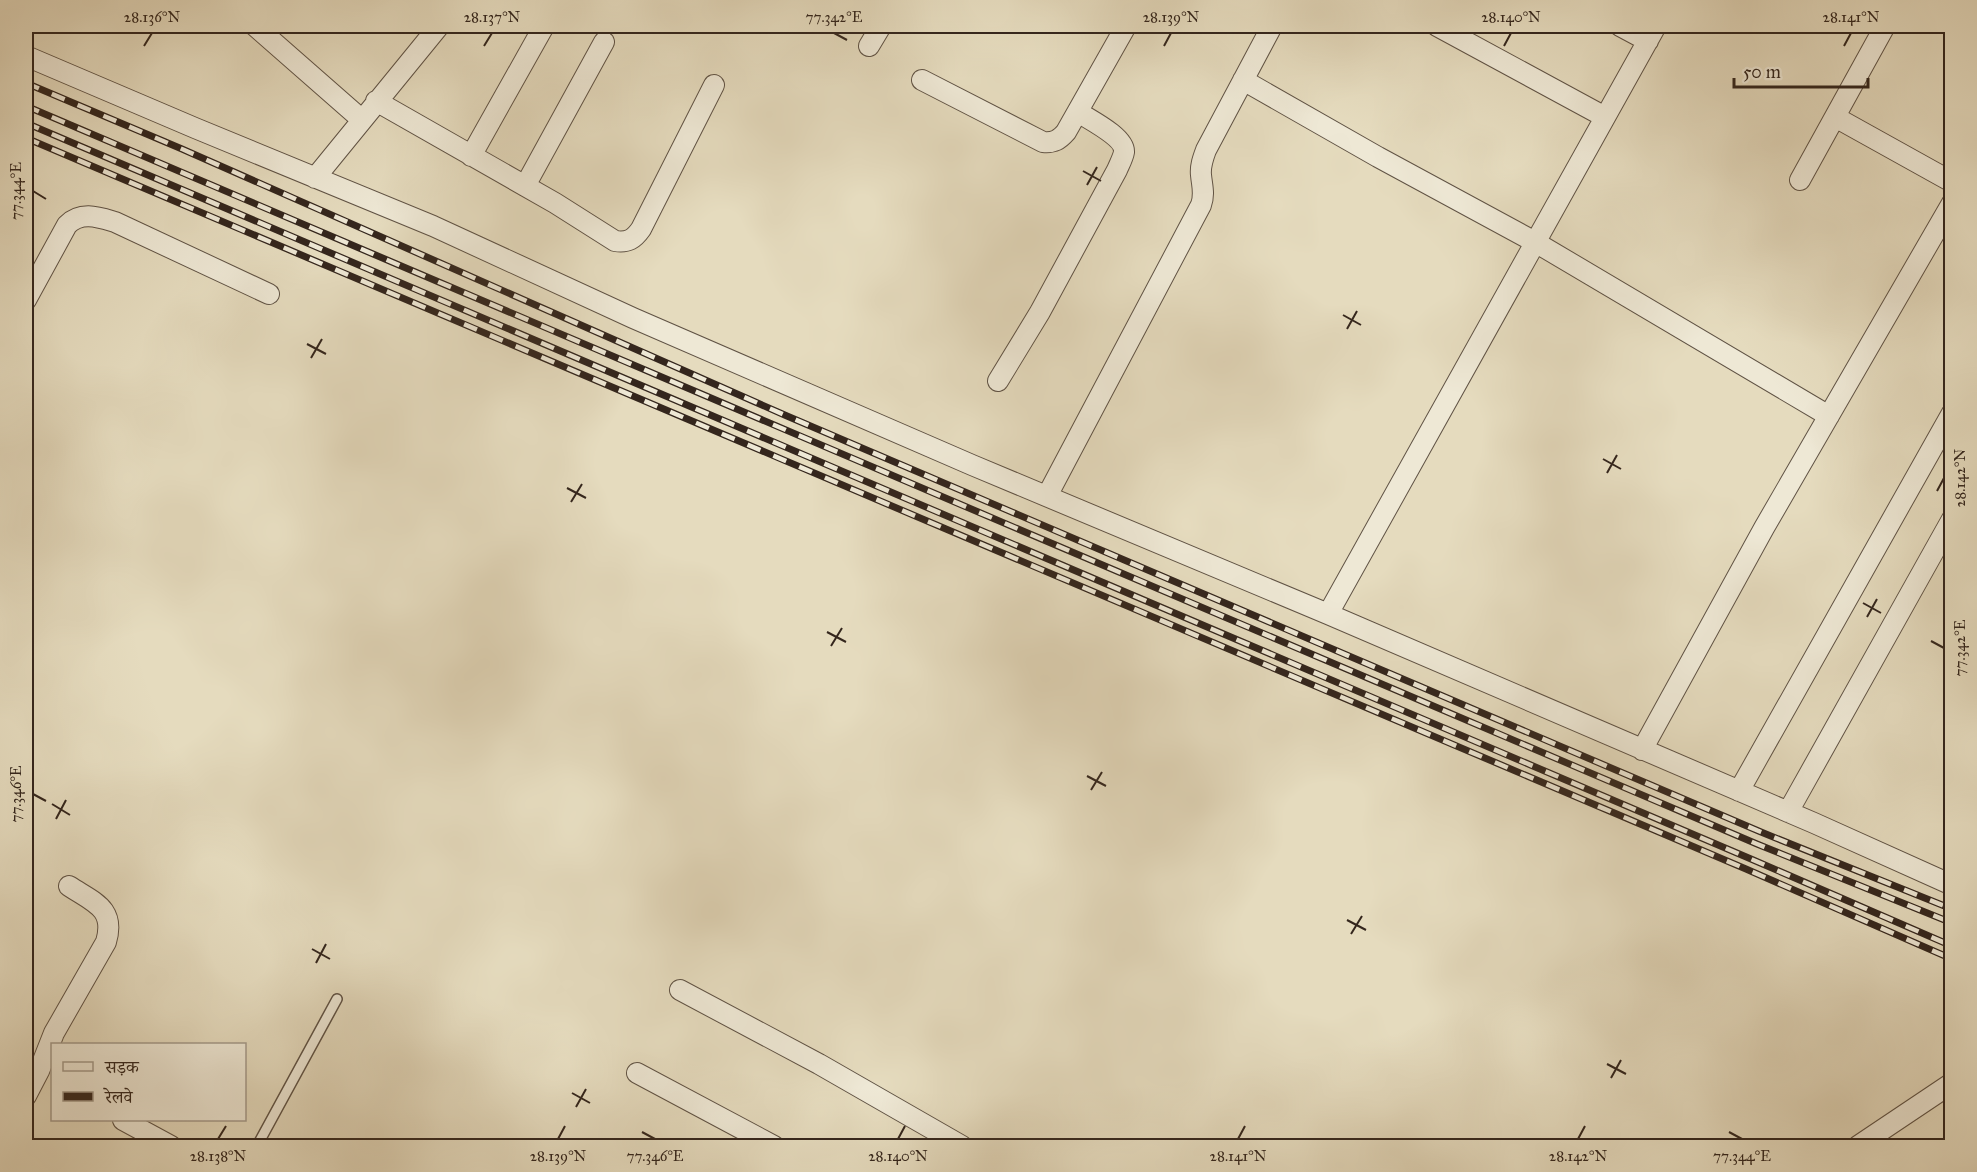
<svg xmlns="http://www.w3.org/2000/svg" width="1977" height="1172" font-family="'IM FELL Great Primer','Noto Serif Devanagari',serif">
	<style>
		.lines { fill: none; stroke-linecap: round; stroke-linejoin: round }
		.lane-casing { stroke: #605345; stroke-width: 12 }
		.street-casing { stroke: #605345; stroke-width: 22 }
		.lane { stroke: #eee8d5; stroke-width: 9 }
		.street { stroke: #eee8d5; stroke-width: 20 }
		.rail-casing { stroke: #34261d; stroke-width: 7 }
		.rail { stroke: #eee8d5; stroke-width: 4.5; stroke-dasharray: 14; stroke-linecap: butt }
		.ticks { fill: none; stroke: #34261d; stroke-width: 2 }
		.neatline { fill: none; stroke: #34261d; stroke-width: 2 }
		.ticks-label { font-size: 15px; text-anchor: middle; fill: #34261d }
	</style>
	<rect width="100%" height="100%" fill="#e5dbbe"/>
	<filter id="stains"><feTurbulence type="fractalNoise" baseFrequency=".00333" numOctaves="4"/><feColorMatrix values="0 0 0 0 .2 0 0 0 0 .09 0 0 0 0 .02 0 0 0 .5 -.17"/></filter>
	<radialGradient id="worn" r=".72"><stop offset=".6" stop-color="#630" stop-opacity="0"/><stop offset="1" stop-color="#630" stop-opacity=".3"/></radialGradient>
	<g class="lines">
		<defs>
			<path id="lane" d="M257 1146 337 999"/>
			<path id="street" d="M255 26 361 119
				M1437 26 1605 117
				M1620 26 1648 41
				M869 46 881 26
				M26 56 195 128 433 226 633 318 972 465 1328 614 1814 823 1952 885
				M922 80 1043 142C1054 143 1059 140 1066 132L1126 26
				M1243 80 1378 157 1535 242 1829 416
				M376 101 555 203 615 241C628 243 634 239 641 229L714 85
				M1835 117 1952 182
				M471 156 544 26
				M315 178 439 26
				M1800 180 1885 26
				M525 186 604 42
				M26 300 67 225C81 211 98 217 115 222L269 294
				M998 381 1040 312 1117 170C1119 165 1123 158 1124 152 1125 137 1090 120 1078 112
				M1047 496 1201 205C1205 194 1202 186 1201 175 1200 166 1203 158 1206 150L1272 26
				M1328 614 1656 26
				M1642 750 1764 528 1952 203
				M1739 791 1952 413
				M1788 812 1952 519
				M680 990 819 1064 962 1146
				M637 1073 774 1146
				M26 1096 39 1071 54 1033 106 942C116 908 93 902 69 886
				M123 1120 171 1146
				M1858 1146 1952 1083"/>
		</defs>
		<use href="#lane" class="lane-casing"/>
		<use href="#street" class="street-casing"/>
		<use href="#lane" class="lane"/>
		<use href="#street" class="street"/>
		<defs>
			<path id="rail" d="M26 83 182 149 787 416 1761 832 1952 909
				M26 106 1757 844 1952 923
				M26 123 1751 859 1952 946
				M26 138 1746 869 1952 959"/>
		</defs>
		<use href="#rail" class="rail-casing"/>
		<use href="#rail" class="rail"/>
	</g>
	<path class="ticks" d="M834 33 847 40M144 46 152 33M484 46 492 33M1164 46 1171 33M1504 46 1511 33M1844 46 1851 33M1083 171 1101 181M1087 185 1097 167M33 191 46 199M1343 315 1361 325M1347 329 1357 311M307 344 326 354M311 358 322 339M1603 459 1621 469M1607 473 1617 455M567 488 586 498M1937 491 1944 478M571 502 582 484M1863 603 1881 613M1867 617 1877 599M827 632 846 642M1931 641 1944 648M831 646 842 628M1087 776 1106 786M1091 790 1102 772M33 794 46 801M52 804 70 815M56 819 66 800M1347 920 1366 930M1351 934 1362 916M312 949 330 959M316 963 326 944M1607 1064 1626 1074M1611 1078 1621 1060M572 1093 590 1103M576 1107 586 1089M642 1132 655 1139M1729 1132 1742 1139M218 1139 226 1126M558 1139 565 1126M898 1139 905 1126M1238 1139 1245 1126M1578 1139 1585 1126"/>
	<rect width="1977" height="1172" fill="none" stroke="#e5dbbe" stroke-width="66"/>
	<rect x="51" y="1043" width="195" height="78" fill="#eee8d5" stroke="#a49a8b" stroke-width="1.5"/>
	<rect x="63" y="1062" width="30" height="9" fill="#eee8d5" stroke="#a49a8b" stroke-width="1.5"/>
	<text x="105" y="1073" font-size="18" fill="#34261d">सड़क</text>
	<rect x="63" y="1092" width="30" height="9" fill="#34261d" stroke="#a49a8b" stroke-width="1.5"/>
	<text x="105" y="1103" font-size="18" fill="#34261d">रेलवे</text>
	<path d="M1734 78v9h134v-9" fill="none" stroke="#34261d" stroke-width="3"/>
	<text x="1743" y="78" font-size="18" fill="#34261d" stroke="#eee8d5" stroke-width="4.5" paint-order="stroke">50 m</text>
	<rect x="33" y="33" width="1911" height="1106" class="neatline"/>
	<g class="ticks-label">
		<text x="152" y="22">28.136°N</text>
		<text x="492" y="22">28.137°N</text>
		<text x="834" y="22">77.342°E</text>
		<text x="1171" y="22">28.139°N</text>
		<text x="1511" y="22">28.140°N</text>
		<text x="1851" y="22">28.141°N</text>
		<text transform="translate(16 191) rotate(-90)" y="5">77.344°E</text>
		<text transform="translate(1960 478) rotate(-90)" y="5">28.142°N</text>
		<text transform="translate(1960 648) rotate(-90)" y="5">77.342°E</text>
		<text transform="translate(16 794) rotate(-90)" y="5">77.346°E</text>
		<text x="218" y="1161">28.138°N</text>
		<text x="558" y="1161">28.139°N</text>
		<text x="655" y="1161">77.346°E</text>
		<text x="898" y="1161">28.140°N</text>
		<text x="1238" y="1161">28.141°N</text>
		<text x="1578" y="1161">28.142°N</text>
		<text x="1742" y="1161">77.344°E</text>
	</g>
	<rect width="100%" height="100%" filter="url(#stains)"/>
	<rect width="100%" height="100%" fill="url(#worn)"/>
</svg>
